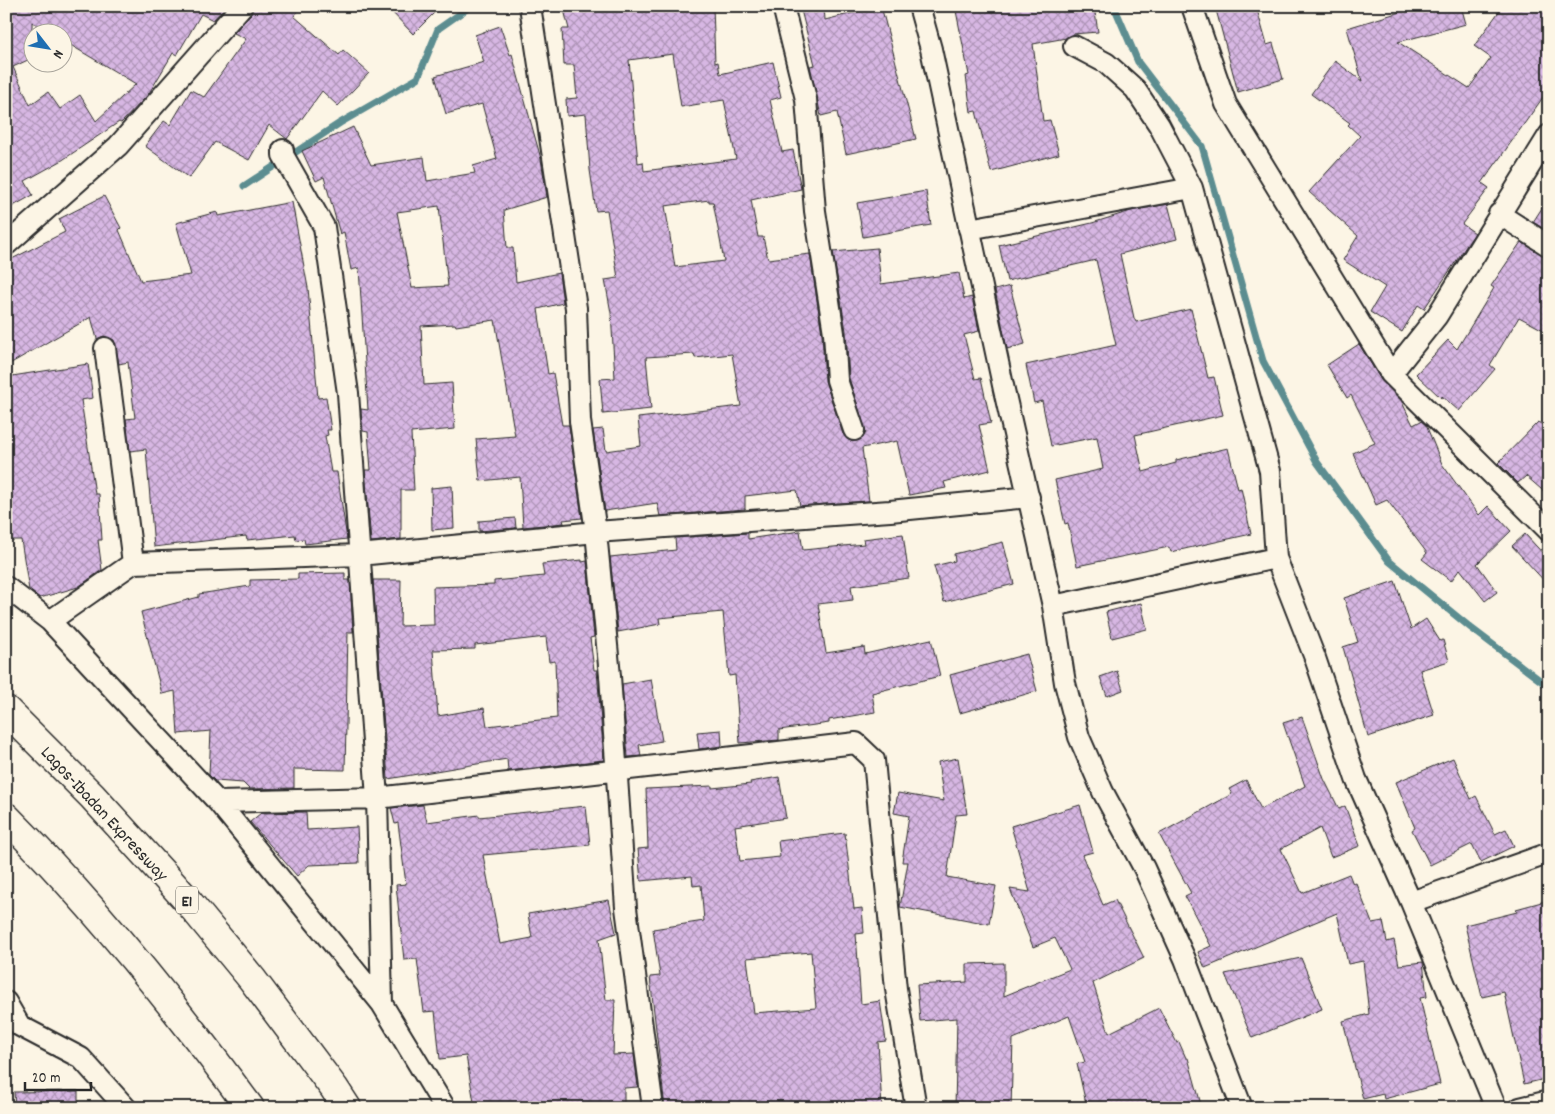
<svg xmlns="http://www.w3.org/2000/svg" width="1555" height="1114" font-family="Dekko,sans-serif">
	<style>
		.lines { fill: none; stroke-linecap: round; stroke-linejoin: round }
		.stream { stroke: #5c8d90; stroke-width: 7 }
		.building { fill: url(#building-cross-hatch); stroke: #2b2b2b; fill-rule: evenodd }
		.street-casing { stroke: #2b2b2b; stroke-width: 24 }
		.highway-casing { stroke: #2b2b2b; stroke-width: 31 }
		.street { stroke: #fcf5e5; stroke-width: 20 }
		.highway { stroke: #fcf5e5; stroke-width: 28 }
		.labels { text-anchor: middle; stroke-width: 4; stroke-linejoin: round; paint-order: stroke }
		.shield { fill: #fcf5e5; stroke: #6a6863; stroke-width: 1 }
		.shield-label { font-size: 16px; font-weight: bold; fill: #2b2b2b }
		.street-label { font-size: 18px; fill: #2b2b2b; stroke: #fcf5e5 }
	</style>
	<defs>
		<pattern id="building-cross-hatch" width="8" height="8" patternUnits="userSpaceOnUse" patternTransform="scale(1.25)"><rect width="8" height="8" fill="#d7b7e3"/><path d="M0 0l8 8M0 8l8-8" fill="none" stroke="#af95b8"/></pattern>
	</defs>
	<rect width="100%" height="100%" fill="#fcf5e5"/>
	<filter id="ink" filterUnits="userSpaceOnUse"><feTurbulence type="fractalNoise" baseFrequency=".02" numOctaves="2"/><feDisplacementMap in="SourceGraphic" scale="10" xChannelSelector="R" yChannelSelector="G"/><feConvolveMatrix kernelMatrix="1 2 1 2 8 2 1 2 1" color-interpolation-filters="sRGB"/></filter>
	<g filter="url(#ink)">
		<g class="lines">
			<path class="stream" d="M1114 6 1138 62 1202 146 1263 361 1317 462 1389 561 1471 628 1549 687
				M244 186 340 123 418 78 438 29 471 6"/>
		</g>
		<path class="building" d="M6 6H226L213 20 201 14 177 55 173 53 148 95 121 123 119 122 61 161 25 181 33 195 6 210ZM32 22 50 32H62V40L136 84 96 121 80 95 60 109 48 92 30 105 13 67 32 58Z
			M254 6H302L294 16 339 55 343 50 369 73 338 106 322 91 287 139 269 125 249 160 215 142 189 178 145 146 164 121 170 125 191 90 204 97 246 39 234 33 251 14Z
			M386 6H441L413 34Z
			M563 6H713L715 63 718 62 720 74 773 62 781 97 770 100 782 152 793 150 801 189 751 200 758 237H763L768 259 810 254 822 334 825 381 843 434 851 441H857L863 438 866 432 849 378 846 331 833 252 877 248 881 284 959 273 964 299 972 297 979 331 964 335 975 379 981 378 991 423 979 425 990 470 944 482 946 488 909 495 897 441 862 448 869 501 800 506 797 490 745 496V509L660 516 657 503 605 511 593 430 603 429 606 451 641 446 638 418 741 406 732 354 695 358 694 354 646 357 651 409 603 414 600 379 615 378 611 313 605 280 618 278 607 210 596 211 590 170 586 114 567 116 566 99 577 98 574 65H564L562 29H569ZM673 54 681 107 724 100 736 159 644 171 643 162 638 163 629 60ZM709 200V202H713L724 261 675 267 665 206Z
			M800 6H824L825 20 881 6 916 139 846 154 837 112 821 116 810 66 815 65Z
			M955 6H1094L1098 32 1073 34 1066 38 1033 44 1043 121 1050 120 1059 154 991 172 976 111 971 112 966 76 969 75Z
			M1215 6H1256L1267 45 1273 43 1283 79 1238 92Z
			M1420 6H1461L1466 24 1398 42 1469 88 1491 58 1474 46 1503 6H1549V89L1482 183 1489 188 1462 224 1475 233 1424 309 1418 305 1402 332 1370 312 1385 287 1343 260 1358 236 1309 192 1360 136 1348 125 1350 123 1311 94 1335 61 1362 81 1347 28Z
			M500 26 510 55 512 54 541 159 547 197 504 210 507 248H513L516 282 559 273 563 303 538 309 548 374 553 373 562 425H569L582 518 563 520 564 523 523 527 520 477 480 481 476 439 515 436 495 320 456 326 455 324 421 326 424 385 452 383 455 429 411 433 414 490H401V539L371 542 365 470H371L368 432 363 431 361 412V409L368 410 359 268 351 270 344 232 340 234 324 177 316 181 302 151 353 127 371 165 424 157 427 181 475 173 473 166 497 159 482 104 446 114 435 76 484 62 475 35ZM439 206 448 286 412 288 397 212Z
			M926 191 931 225 863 237 857 203Z
			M104 196 121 228 119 230 141 281 191 275 176 223 217 212 218 216 292 202 308 288 318 398 326 397 331 430H327L328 435 325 436 331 472H337L347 539 305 544 304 539 296 540 295 535 247 540 246 536 154 547 146 449 130 451 126 419 135 418 128 362 119 364 114 340 104 336 97 339 91 317 6 366V262L65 232 59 219Z
			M1549 197V232L1533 222Z
			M1168 204 1177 239 1120 254 1134 318 1136 322 1191 309 1208 378 1214 377 1223 415 1135 435 1143 472 1176 463V460L1228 448 1238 489 1241 488 1251 534 1171 552 1169 547 1077 566 1068 523 1065 524 1055 480 1103 469 1097 437 1051 446 1042 401 1034 403 1026 365 1116 345 1096 260 1007 281 999 245 1092 223 1131 211Z
			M1521 242 1549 258V333L1519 317 1490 365 1495 369 1459 411 1442 396 1441 398 1416 374 1448 340 1457 349 1494 288 1491 286Z
			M1010 286 1025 344 1007 349 995 290Z
			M1359 344 1381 380 1401 400 1413 425 1421 421 1426 425 1442 464 1479 515 1488 506 1511 531 1477 564 1497 592 1485 601 1460 569 1451 581 1422 559 1427 553 1387 500 1376 505 1353 453 1375 443 1351 395 1347 398 1327 365Z
			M88 364 93 398 81 400 95 494H99L102 540H98L102 570 78 587 40 598 29 590 21 540H6V377Z
			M1538 422 1549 429V496L1526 476 1518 483 1498 463Z
			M452 486 454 528 432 530 431 488Z
			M515 518 516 528 479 531V521Z
			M800 531 803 550 864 544 863 539 903 534 909 578 851 586 853 600 818 604 826 653 864 647 865 654 931 639 940 676 872 693 875 712 829 720V723L779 730V740L740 743 735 675 729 676 723 612 659 618 660 624 618 632 610 557 676 550 675 538 748 533V539Z
			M1525 534 1549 560V586L1512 546Z
			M1003 542 1014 584 944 602 934 566 955 561 954 554Z
			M582 560V562L587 561 594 637 590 638 594 670H597L604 760 508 771 507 759 388 779 373 580H401L400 626 434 625 433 587 494 585V581L544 576 542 564ZM546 637 549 662 555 661 557 718 487 726 484 708 438 716 433 650 475 649V645Z
			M345 573V580H350L353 632H348L345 770 294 769V788L249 789 243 783 215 781 209 775 211 731 178 734 175 691 162 694 141 612 199 597V594L250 586V580L298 579V574Z
			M1395 581 1411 629 1426 619 1440 641 1443 640 1449 661 1420 670 1434 715 1368 737 1343 647 1358 642 1344 598Z
			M1141 603 1147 629 1112 638 1106 612Z
			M1027 654 1037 691 960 713 950 675Z
			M1117 671 1123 690 1107 696 1100 677Z
			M651 679 662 741 639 745 641 756 628 757 622 684Z
			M1302 717 1324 779 1339 809 1345 806 1360 846 1331 857 1320 828 1281 849 1302 893 1349 874 1353 884 1356 883 1372 923 1383 921 1387 942 1394 940 1399 965 1423 962 1427 997 1420 998 1440 1084 1384 1099 1383 1094 1363 1099 1343 1021 1369 1014 1363 961 1348 964 1337 913 1205 968 1198 952 1211 946 1185 896 1191 893 1159 834 1232 794 1229 789 1246 780 1261 809 1305 786 1283 723Z
			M721 730 722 746 699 749 697 732Z
			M958 758 967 814 956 815 947 877 996 886 989 924 900 907 908 862H902L909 816 894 813 898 793 944 801 938 762Z
			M1453 758 1471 799 1476 796 1495 834 1506 829 1514 846 1481 862 1472 844 1430 865 1412 830 1415 828 1396 782Z
			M779 777 786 818 735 826 740 861 780 857 778 841 845 833 854 909 862 908 864 933 856 934 861 1004 880 1001 886 1041 878 1042 882 1108H665L650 977 660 976 653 929 704 921 701 885 693 886 692 876 641 881 638 849 648 848 646 789 712 786V788L751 784 750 782ZM811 952 816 1008 754 1013 747 958Z
			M423 805 427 822 479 815V817L586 806 590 845 483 855 500 944 532 938 528 914 609 900 616 933 599 939 606 1000H615L613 1055 634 1054 638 1087 624 1088V1108H525L524 1105 506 1108H475L466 1056 440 1059 435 1011 424 1012 417 959 404 960 396 885 406 884 398 823 395 824 391 808Z
			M1080 805 1093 852 1082 855 1103 905 1115 900 1144 958 1093 983 1109 1033 1159 1008 1177 1043 1179 1042 1186 1058H1188L1202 1108H1087L1077 1064 1085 1062 1069 1016 1013 1039 1011 1108H955L957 1018 920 1021 917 985 967 982V964L1004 963V996L1070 969 1055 938 1033 947 1010 889 1030 892 1011 826Z
			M306 812 307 830 357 827 359 863 309 865 297 876 250 822 261 813Z
			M1549 900V1078L1524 1084 1504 992 1482 997 1465 925 1517 912 1516 909Z
			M1301 958 1322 1009 1252 1038 1225 974Z
			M78 1091V1108H15L14 1092Z"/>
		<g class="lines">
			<defs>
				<path id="street" d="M530 6 576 308 580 421 596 532 610 676 626 908 653 1108
					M783 6 806 99 815 211 834 333 837 380 854 430
					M919 6 931 49 1004 390 1053 606 1065 683 1079 737 1103 792 1144 868 1185 959 1242 1108
					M1192 6 1226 104 1391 374 1549 531
					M283 150V155L324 227 348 393 377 798 382 1004
					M1499 214 1549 246
					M969 229 1192 188
					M6 245 118 146 242 6
					M105 348 133 563
					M1391 374 1437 316 1549 135
					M1276 558 1315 658 1356 779 1411 902 1496 1108
					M6 587 50 621 218 802 382 1004 445 1108
					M1053 606 1276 558 1270 471 1192 188 1159 125 1135 89 1106 63 1074 46
					M50 621 133 563 359 555 596 532 890 511 1029 497
					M218 802 377 798 856 743 874 760 896 989 916 1108
					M1411 902 1547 854
					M6 1002 20 1026 81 1058 126 1108
					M1520 1108 1549 1101"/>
				<path id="highway" d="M6 710 92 796 186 899 252 979 334 1088 347 1108
					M6 817C96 907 175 1006 250 1108"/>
			</defs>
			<use href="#street" class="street-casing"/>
			<use href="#highway" class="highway-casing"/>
			<use href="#street" class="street"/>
			<use href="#highway" class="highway"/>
		</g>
	</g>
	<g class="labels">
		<rect class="shield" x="176" y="886.5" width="22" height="27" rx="4"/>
		<g class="shield-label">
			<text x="187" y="906">E1</text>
		</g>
		<g class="street-label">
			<text transform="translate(105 813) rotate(47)" y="6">Lagos-Ibadan Expressway</text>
		</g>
	</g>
	<rect width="1555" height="1114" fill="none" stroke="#fcf5e5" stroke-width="25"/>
	<rect x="12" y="12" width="1530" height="1089" fill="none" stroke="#2b2b2b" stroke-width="2" filter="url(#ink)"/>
	<g transform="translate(48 48) rotate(121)"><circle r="24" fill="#fcf5e5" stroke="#a8a49b"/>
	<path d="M0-4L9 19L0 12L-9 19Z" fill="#1f6fb2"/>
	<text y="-8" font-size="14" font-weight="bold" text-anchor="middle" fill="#2b2b2b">N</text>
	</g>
	<path d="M25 1082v8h66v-8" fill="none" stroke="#2b2b2b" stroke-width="2.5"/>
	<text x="32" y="1082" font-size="15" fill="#2b2b2b" stroke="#fcf5e5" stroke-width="4" paint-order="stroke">20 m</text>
</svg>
